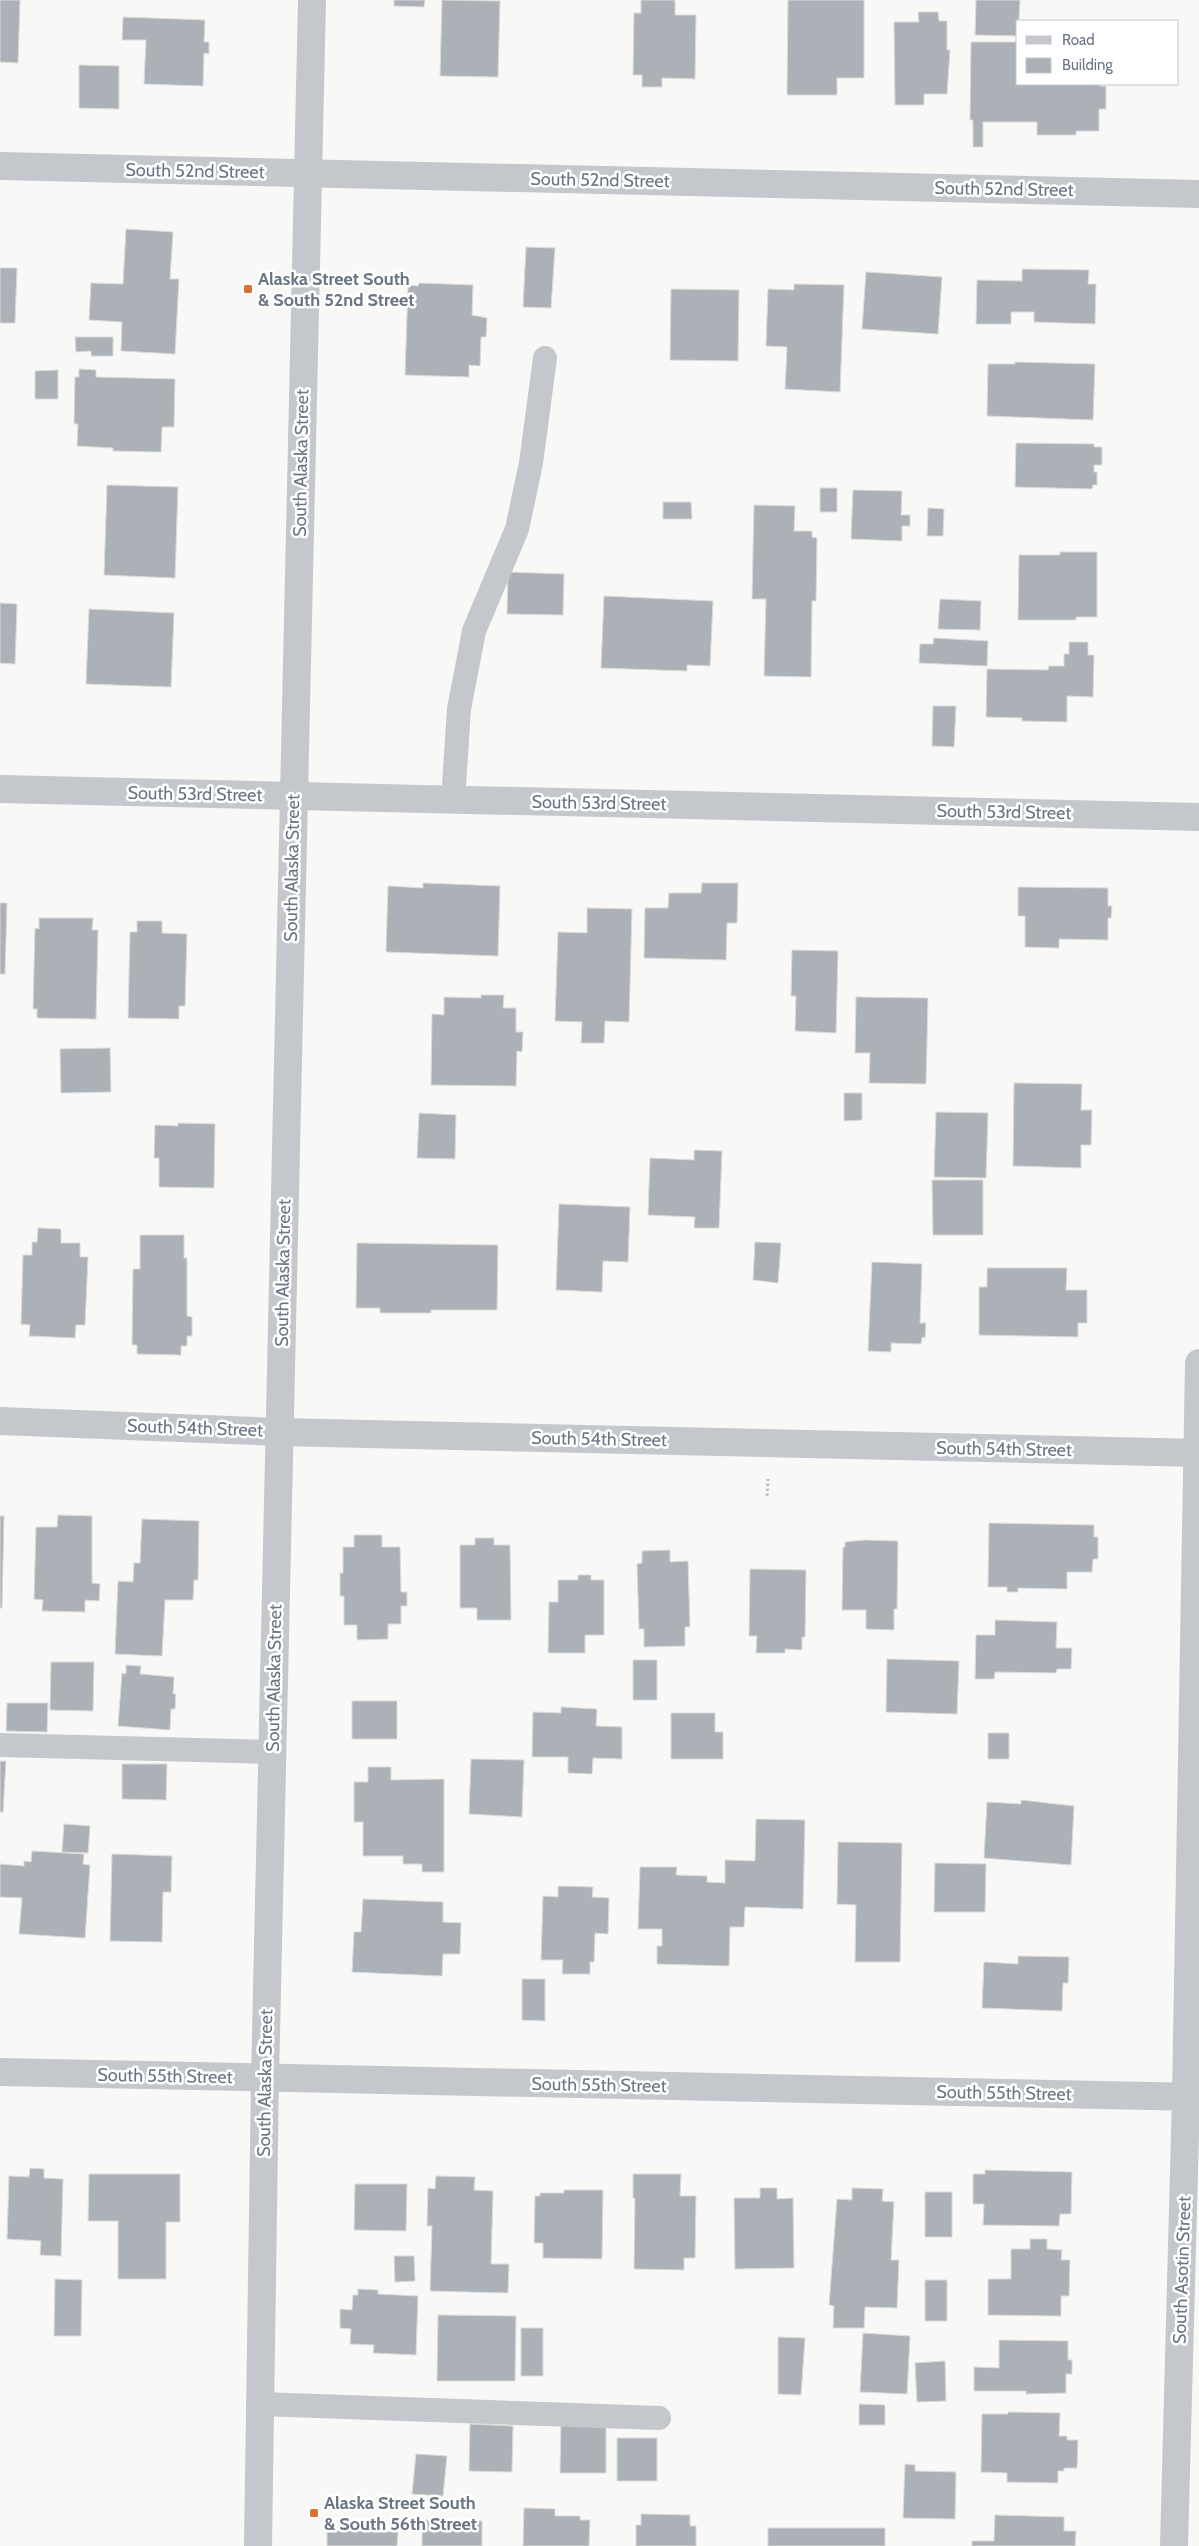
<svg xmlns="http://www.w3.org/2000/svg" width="1199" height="2546" font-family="Cabin,sans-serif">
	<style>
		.building { fill: #acb1b8; stroke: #dadad8 }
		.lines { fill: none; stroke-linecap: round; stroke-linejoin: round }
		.path { stroke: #bcbec1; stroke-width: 3; stroke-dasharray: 2.5 2.5; stroke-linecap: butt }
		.service { stroke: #c4c7cb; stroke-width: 24 }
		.minor { stroke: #c4c7cb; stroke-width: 28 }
		.tertiary { stroke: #c4c7cb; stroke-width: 28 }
		.poi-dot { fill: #d67438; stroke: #fff; stroke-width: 2 }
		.labels { text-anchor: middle; stroke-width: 5; stroke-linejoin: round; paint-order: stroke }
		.street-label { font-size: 18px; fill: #6a7585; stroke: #fff }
		.poi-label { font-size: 18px; font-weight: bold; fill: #6a7585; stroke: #fff; text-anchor: start }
	</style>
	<rect width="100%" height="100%" fill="#f8f8f6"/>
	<path class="building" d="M0 0H20L18 63 0 62Z
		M394 0H425L424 7 394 6Z
		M442 0 500 1 498 77 440 76Z
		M641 0H675V15H696L695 79 662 78V87H642V75H633L634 13H641Z
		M788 0H864V78H837V95H787Z
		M976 0H1020L1018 36 975 35Z
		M918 12H938L939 21H947V50H950L947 94H924V105H895L894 22H919Z
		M123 17 205 20 204 42H209V54L204 53 203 86 144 84 146 40H122Z
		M971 42H1018V84H1100V86H1106V109H1099V131H1076V135H1037V122H983V147H973V120H970Z
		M79 65 119 66V109L79 108Z
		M126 229 173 232 170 279H179L175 354 121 351 122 322 89 320 91 283 123 284Z
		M526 247 555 248 551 308 523 307Z
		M0 268H17L15 323H0Z
		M1022 269 1089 270 1088 284H1096L1095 324 1034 322V312H1011V324H976L977 280 1022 281Z
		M866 272 942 277 938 334 862 329Z
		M419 283 473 285 472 315 487 318 486 337H481L480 366 469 365V377L405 375 408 285 418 286Z
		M794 284 844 285 840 392 785 389 787 347 766 346 768 289 794 290Z
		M671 289 739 290 738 361 670 360Z
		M75 337H113V356H91V351L76 352Z
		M1015 362 1095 364 1093 420 987 416 988 364H1015Z
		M79 369 96 370V377L175 379 174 427H162L161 452 113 451V448L77 446 78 424H74L75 377H79Z
		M58 370V399H35V371Z
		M1016 443 1094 444V447H1102V465H1094V472H1097V485H1093L1092 489 1015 487Z
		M107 485 178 487 175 578 104 575Z
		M820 488H837V512H820Z
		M853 490 902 491 901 515H910V526H902V541L851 539Z
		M663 502H691L692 519H663Z
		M754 505 795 506 794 531H812V537L817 538 816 601H812L811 677 764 676 766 599H752Z
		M928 508 944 509 943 536H927Z
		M1060 552H1097V617H1076V620H1018L1019 555H1060Z
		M508 572 564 574 563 615 507 614Z
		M604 596 713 601 710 666 687 665V671L601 668Z
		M940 599 981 601 980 630 938 629Z
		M0 603 17 604 15 664 0 663Z
		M89 609 174 613 171 687 86 684Z
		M934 638 988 641 987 666 919 663 920 644H933Z
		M1069 642H1088V655H1094L1093 697 1067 696V722L1022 721V718L986 717 987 669 1048 670 1049 666H1064V654H1069Z
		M933 706H956L954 747 932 746Z
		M423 883 500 886 498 956 386 952 388 886 423 888Z
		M702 883H738L737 923H727L726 960 644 958 645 908H668L669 893H701Z
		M1018 887 1108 888V906H1112L1111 918H1108V940L1059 939V948L1025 947V916H1018Z
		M0 903H7L5 974H0Z
		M587 908 632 909 629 1022 605 1021 604 1043H581L582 1022 555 1021 558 932 587 933Z
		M39 918H93L92 930H98L96 1019 37 1018V1009H33L35 928 39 929Z
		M137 921H162V933L187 934 185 1006H179V1019L128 1018 130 932H137Z
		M792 950 838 951 836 1033 795 1031 796 996H791Z
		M481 995H504L503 1008H516V1032H523L522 1052 517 1051 516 1086 431 1085 432 1014 444 1015V997L481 998Z
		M856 997 928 998 926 1084 869 1083 870 1053H855Z
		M110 1048 111 1092 61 1093 60 1049Z
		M1014 1083 1082 1084 1081 1110H1092L1091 1145H1081V1168L1013 1166Z
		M844 1093H862V1120L844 1121Z
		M936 1112 988 1113 986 1178 934 1177Z
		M419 1113 456 1115 455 1159 417 1158Z
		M178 1123 215 1124 214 1188 159 1187V1158H154L155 1125 178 1126Z
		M694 1150 722 1151 719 1228H694L695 1217 648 1215 650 1158 694 1160Z
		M932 1180H983V1235H933Z
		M559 1204 630 1207 628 1262 603 1261 602 1292 556 1290Z
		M38 1228 61 1229V1243H80V1257H88L85 1325H76L75 1338 29 1336 30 1325 21 1324 23 1255H32V1242H37Z
		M140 1235H184V1258H187V1316L192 1317V1336H187V1346H181V1355L137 1354V1345H132L133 1269H140Z
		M755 1242 781 1243 778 1283 753 1280Z
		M357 1243 498 1245 497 1310H431V1313H380V1308H356Z
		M872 1262 922 1264 920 1323H926L925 1338 922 1337 921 1344 891 1343V1352L868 1351Z
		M987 1268H1067L1066 1290H1087V1323H1078V1337L979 1335V1287H987Z
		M58 1515 92 1516V1583L100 1584 99 1601 85 1600V1612L42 1611 43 1600 34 1599 36 1527H57Z
		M0 1516H4L2 1608H0Z
		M142 1519 199 1521 198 1580H194L193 1600H165L162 1656 115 1654 118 1581 133 1582 134 1563H140Z
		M989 1523 1094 1525V1537H1098V1559H1093L1092 1572H1067V1589L1018 1588V1592H1007V1587H988Z
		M354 1535H382V1547H400L401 1592H407V1606H401V1624H388V1639L357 1640V1625H344V1596H340V1573H343V1547H354Z
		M475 1538H494V1545H510L511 1620H477V1608H460V1545H475Z
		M865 1540 898 1541 897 1609H894V1630L866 1629V1610H842L843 1547H845V1542Z
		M670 1550V1562L688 1561 690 1627H685V1646L644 1647V1629H639L637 1564 642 1563V1551Z
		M750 1569 806 1570 805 1637H802V1650L785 1649V1653H756L757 1636H749Z
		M578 1575H591V1580H604V1635H585V1653H548L549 1602H558V1580H578Z
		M995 1620 1057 1622 1056 1648H1072L1071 1669H1057L1056 1673 995 1672 994 1679H975L976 1635H995Z
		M887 1659 959 1661 957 1714 886 1712Z
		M633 1660H657V1700H633Z
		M51 1662H94L93 1711 50 1710Z
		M126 1665 141 1666 140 1674 174 1677 173 1694H176L175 1709H171L170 1730 118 1726 122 1673 126 1674Z
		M352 1701H397V1739H352Z
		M7 1703H48L47 1732 6 1731Z
		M561 1707 597 1709 596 1726 622 1727V1759L593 1758 592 1774 568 1773V1757H532L533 1712 561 1713Z
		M671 1713H715V1732H723V1759H671Z
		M988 1733H1009V1759H988Z
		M471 1759 524 1760 522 1817 469 1814Z
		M0 1761H6L3 1812H0Z
		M122 1764H167L166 1800 122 1799Z
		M368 1767H391V1780L444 1779V1872H422V1864H403V1856H363V1822H354V1782H368Z
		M1021 1800 1074 1806 1071 1865 984 1858 987 1802 1021 1804Z
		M756 1819 805 1820 803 1909 745 1907 744 1927H730L729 1966 657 1964V1946H662V1929H638L640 1867H677L676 1875 707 1876V1882L725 1883V1860L755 1861Z
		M64 1824 90 1826 88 1853 62 1852Z
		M838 1842 902 1843 900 1962H855L856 1905 837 1904Z
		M32 1851 84 1854 83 1864 90 1865 85 1938 19 1934 22 1898 0 1897V1864L24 1866V1861L31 1862Z
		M112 1854 172 1856 171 1892H163L162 1942 110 1941Z
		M935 1863 986 1864 985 1912H934Z
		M558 1886 593 1887 592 1897 609 1898 608 1934 595 1933 594 1962H590V1974H562L563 1960H541L543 1896 558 1897Z
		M363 1899 443 1902V1922L461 1923 460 1954H443L442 1976 352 1972 354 1932H361Z
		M1018 1956 1069 1957 1068 1983H1063L1062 2011 982 2008 984 1962 1018 1964Z
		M522 1979H545V2021L522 2020Z
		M30 2168 44 2169V2178L63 2179 61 2256 40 2255 41 2241 7 2239 9 2176 29 2177Z
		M985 2170 1072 2172 1071 2214H1060L1059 2226 983 2225 984 2204H973V2174H985Z
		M89 2174H180V2222H166V2279H118V2221H88Z
		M633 2174H681L680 2196H696L695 2258H684V2270L634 2269 635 2198H633Z
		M436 2176 475 2177 474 2190 493 2191 491 2264H509L508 2293 430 2291 432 2226H427L428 2188 435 2189Z
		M355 2184H407L406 2231 354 2230Z
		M760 2188H777V2199L793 2198 794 2268 735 2269 734 2198H760Z
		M852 2188 883 2189 882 2201 894 2202 891 2260H899L897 2308 865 2307 864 2328H833L834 2306 829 2305 837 2199 852 2200Z
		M564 2190H603L602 2259 543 2258V2243H534L535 2196H540V2193H564Z
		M925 2192H952V2237H925Z
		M1030 2239H1047V2249L1062 2250 1061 2260H1070L1069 2296H1061V2316L988 2315V2279H1011V2249H1030Z
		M394 2256H414L415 2281 395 2282Z
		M55 2279 82 2280 81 2336H54Z
		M925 2280H947V2321H925Z
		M358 2289 378 2290V2294L418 2296 416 2355 373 2353 374 2345 350 2344 351 2329 340 2328V2309L352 2310 353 2295H358Z
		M438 2315 516 2316 515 2381H437Z
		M521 2328H543V2376H521Z
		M863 2333 910 2336 907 2394 860 2392Z
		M778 2337 805 2338 801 2395 778 2394Z
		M999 2340 1068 2341V2360H1072V2374H1066V2393L1026 2394V2391H974V2367L999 2368Z
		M945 2361 946 2401 917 2402 915 2363Z
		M859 2404 885 2405V2425H859Z
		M1008 2412 1060 2413 1059 2436H1067V2440H1078L1077 2468H1064V2471H1058V2483L1007 2482V2473L981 2472 982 2414H1008Z
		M561 2421 606 2422V2473H560Z
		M470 2424 513 2426 512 2472 469 2471Z
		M617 2438H657V2481H617Z
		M416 2454 447 2456 443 2496 412 2494Z
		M905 2464 915 2465V2471L956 2472 955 2519 903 2518Z
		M524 2508 555 2509V2516H580V2520H590L589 2546H523Z
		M641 2514 690 2515V2526H696V2546H636V2525H641Z
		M995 2515 1064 2517V2531H1076L1075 2546H972V2541H994Z
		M422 2520 482 2521V2546H422Z
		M768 2528H885V2546H768Z
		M327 2530 398 2532 397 2546H327Z"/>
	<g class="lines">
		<path class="path" d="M767 1496 768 1479"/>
		<path class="service" d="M453 800 459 709 474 631 517 529 531 463 545 358
			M0 1745 272 1752
			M260 2404 659 2418"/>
		<path class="minor" d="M0 166 1199 194
			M0 789 1199 817
			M0 1421 279 1432 1199 1453
			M0 2072 1199 2097
			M1174 2546 1186 2096 1199 1363"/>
		<path class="tertiary" d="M258 2546 265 2078 312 0"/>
	</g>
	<g class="poi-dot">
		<rect x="243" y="284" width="10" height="10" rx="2.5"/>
		<rect x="309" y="2508" width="10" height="10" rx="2.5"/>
	</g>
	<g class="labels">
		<g class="street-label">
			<text transform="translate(195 171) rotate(1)" y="6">South 52nd Street</text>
			<text transform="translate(600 180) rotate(1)" y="6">South 52nd Street</text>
			<text transform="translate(1004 189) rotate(1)" y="6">South 52nd Street</text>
			<text transform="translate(301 463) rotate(-89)" y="6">South Alaska Street</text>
			<text transform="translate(195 794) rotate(1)" y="6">South 53rd Street</text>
			<text transform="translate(599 803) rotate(1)" y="6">South 53rd Street</text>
			<text transform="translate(1004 812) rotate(1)" y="6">South 53rd Street</text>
			<text transform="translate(292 868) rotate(-89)" y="6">South Alaska Street</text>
			<text transform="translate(283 1273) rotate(-89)" y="6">South Alaska Street</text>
			<text transform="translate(195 1428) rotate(2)" y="6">South 54th Street</text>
			<text transform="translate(599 1439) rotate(1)" y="6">South 54th Street</text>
			<text transform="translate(1004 1449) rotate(1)" y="6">South 54th Street</text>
			<text transform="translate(274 1678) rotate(-89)" y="6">South Alaska Street</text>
			<text transform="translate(165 2076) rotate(1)" y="6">South 55th Street</text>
			<text transform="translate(265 2083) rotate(-89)" y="6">South Alaska Street</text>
			<text transform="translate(599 2085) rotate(1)" y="6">South 55th Street</text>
			<text transform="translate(1004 2093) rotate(1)" y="6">South 55th Street</text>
			<text transform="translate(1182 2270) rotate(-88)" y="6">South Asotin Street</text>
		</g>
		<g class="poi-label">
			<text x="258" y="285">Alaska Street South<tspan x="258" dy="21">&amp; South 52nd Street</tspan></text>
			<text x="324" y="2509">Alaska Street South<tspan x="324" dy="21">&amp; South 56th Street</tspan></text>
		</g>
	</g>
	<rect x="1016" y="20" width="162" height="65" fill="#ffffff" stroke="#c3c8ce"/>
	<rect x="1026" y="36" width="25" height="8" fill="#c4c7cb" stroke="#c3c8ce"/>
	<text x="1062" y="45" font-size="15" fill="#6a7585">Road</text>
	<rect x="1026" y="58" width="25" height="15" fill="#acb1b8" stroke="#c3c8ce"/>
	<text x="1062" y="70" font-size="15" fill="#6a7585">Building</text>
</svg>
